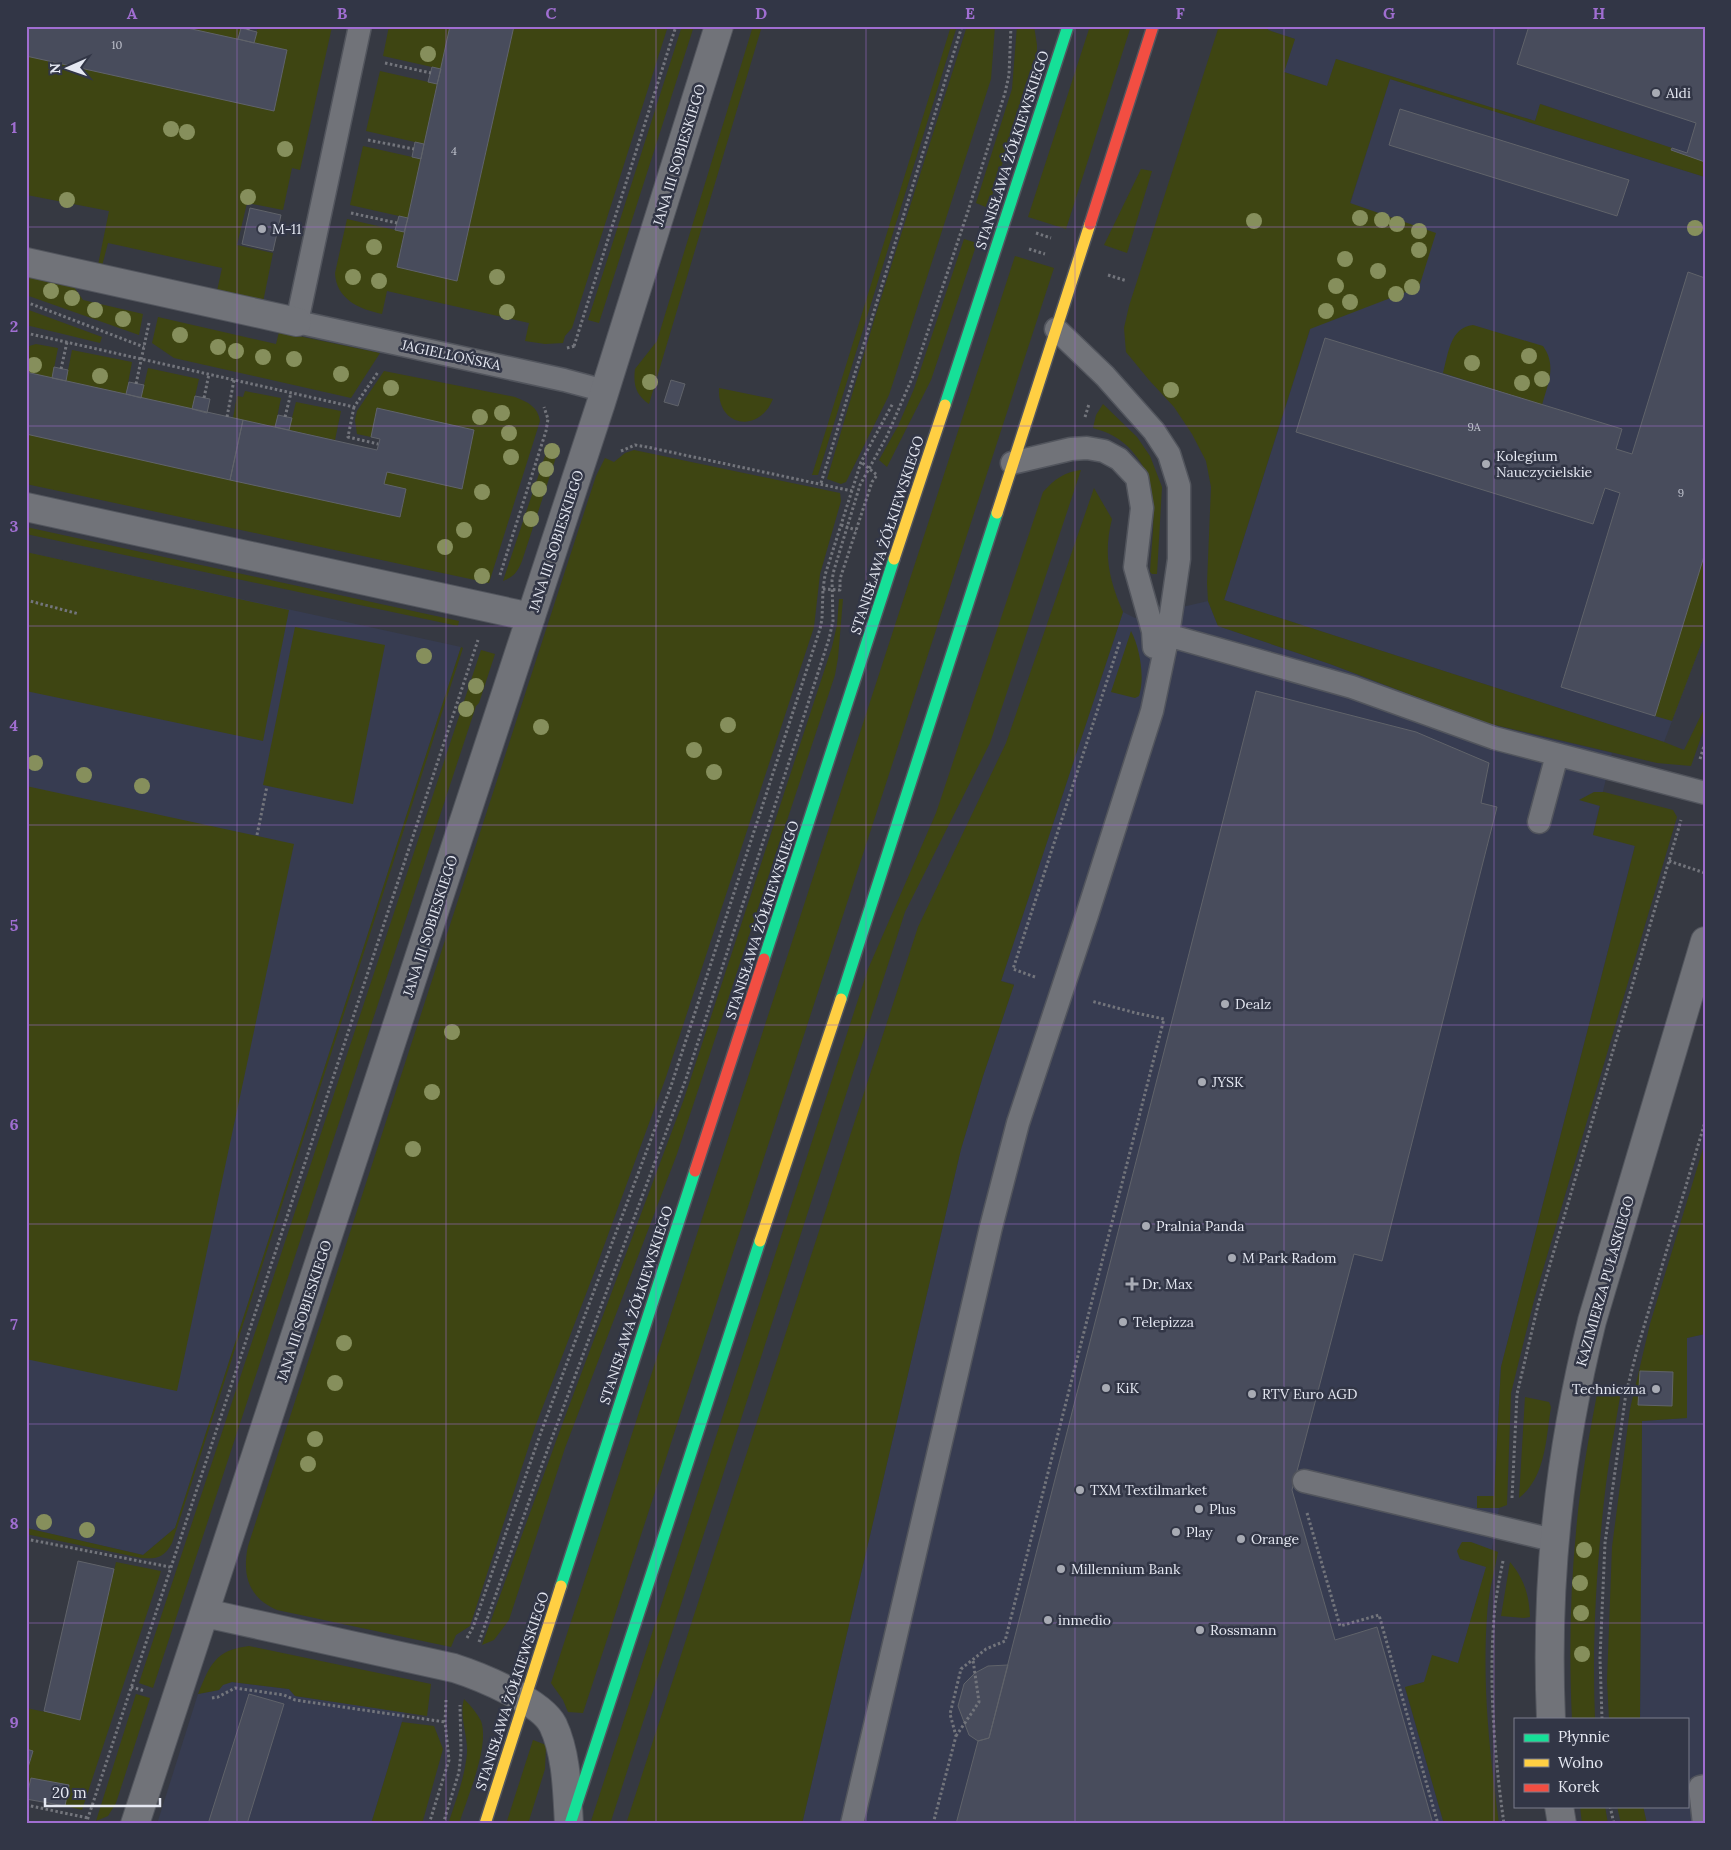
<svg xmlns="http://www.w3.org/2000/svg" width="1731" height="1850" font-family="Lora,serif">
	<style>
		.built { fill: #373c51 }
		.green { fill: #3e4512 }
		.building { fill: #484c5c; stroke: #60636a }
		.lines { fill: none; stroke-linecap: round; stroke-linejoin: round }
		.lane-casing { stroke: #52555d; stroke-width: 25 }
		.street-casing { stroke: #52555d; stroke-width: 30 }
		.fast-casing { stroke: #52555d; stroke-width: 14 }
		.slow-casing { stroke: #52555d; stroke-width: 14 }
		.jam-casing { stroke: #52555d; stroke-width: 14 }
		.path { stroke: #73757c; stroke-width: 3; stroke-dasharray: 2.5 2.5; stroke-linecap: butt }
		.lane { stroke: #717379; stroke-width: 22 }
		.street { stroke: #717379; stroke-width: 28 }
		.fast { stroke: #16e098; stroke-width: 11 }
		.slow { stroke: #ffcf43; stroke-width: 11 }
		.jam { stroke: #f24e42; stroke-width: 11 }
		.tree { fill: #868f5c }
		.grid { fill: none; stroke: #a06ed1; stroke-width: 1; stroke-opacity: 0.55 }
		.poi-dot { fill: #a8abb4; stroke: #323646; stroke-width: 2 }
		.labels { text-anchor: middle; stroke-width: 5; stroke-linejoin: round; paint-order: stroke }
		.number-label { font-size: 11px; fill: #bec1cc }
		.poi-label { font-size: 14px; fill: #e5e8f2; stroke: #323646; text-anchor: start }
		.street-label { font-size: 14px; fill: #e5e8f2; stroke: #323646 }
		.neatline { fill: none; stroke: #a06ed1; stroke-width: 2 }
		.grid-label { font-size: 16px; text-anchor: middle; font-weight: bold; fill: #a06ed1 }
	</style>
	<rect width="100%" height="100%" fill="#363942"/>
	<path class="built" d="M1269 26H1705V162L1671 150V148L1541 104 1535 121 1336 59 1327 86 1284 72 1295 39 1268 30Z
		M1390 79 1705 177V634L1664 742 1224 600Z
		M26 552 461 647 175 1528 143 1555 26 1528Z
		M1208 601 1218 626 1330 664 1501 727 1612 753 1593 834 1635 845 1501 1367 1494 1497 1499 1508 1492 1549 1458 1663 1424 1682 1405 1688 1444 1824H802L961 1149 983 1076 1014 984 1001 981 1123 612 1135 618Z
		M1705 1334V1824H1647L1643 1806H1687V1719H1640L1642 1421 1687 1418V1338Z
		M232 1682 289 1689 295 1696 405 1712 371 1824H157L198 1694 219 1690 223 1684Z"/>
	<path class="green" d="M178 26H241L238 39Z
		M258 26 332 27 300 170 292 168 283 210 247 203 237 245 273 253 263 302 217 291 222 268 108 243 102 266 98 265 109 211 27 195 29 185H26V56L274 111 287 50 254 43Z
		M389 26H450L441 69 383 56Z
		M514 26H668L572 328 565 336 563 343 545 344 525 341 529 323 387 291 382 314C359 309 336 299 335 273L347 219 404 232 397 267 457 281Z
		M682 26H694L599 323 588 320Z
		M753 26H762L649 404C636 395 633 385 635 369L657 341Z
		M951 26H957L818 475H812Z
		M967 26H995L991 79 889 395 846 482 841 484 827 479 876 314Z
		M1017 26H1034L1037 45V56L988 208 976 203 1012 89Z
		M1090 26H1131L1066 229 1028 217Z
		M1219 26H1269L1268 30 1295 39 1284 72 1327 86 1336 59 1535 121 1540 104 1672 148 1671 150 1705 162V177L1390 79 1350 203 1436 233 1419 287 1310 329 1224 600 1664 742 1684 750 1705 707V726L1691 766 1657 763 1482 722 1330 664 1218 626 1208 601 1207 583 1211 487 1206 461 1192 434 1174 407 1149 380 1126 352 1124 328 1129 306Z
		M380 71 437 84 424 144 366 131Z
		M363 146 421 159 408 218 350 205Z
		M1141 169 1152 171 1127 253 1104 245Z
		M964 239 977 243 931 380 887 467 879 460 898 426 914 389Z
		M1015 256 1054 268 583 1713 568 1712 563 1700 551 1683Z
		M26 276 74 287 83 300 143 314 139 335 26 295Z
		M26 309 102 337 100 343 26 325Z
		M158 317 276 344 279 332 380 353 351 398 174 358 152 343Z
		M1473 325 1543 346C1557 366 1548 383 1542 405L1443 373C1448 355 1450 327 1473 325Z
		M36 344 58 348 52 378 26 372V347Z
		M72 350 132 362 126 394 66 381Z
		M148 368 199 379 192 409 141 398Z
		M384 371 515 397C528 402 538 407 540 421L489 583 26 484V434L399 517 384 484 387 472 462 488 474 430 377 408 371 437 357 434 355 420 357 411Z
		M719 388 773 399C759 434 717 427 719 388Z
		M245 391 281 398 275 427 233 418 237 396 243 397Z
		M296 402 341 411 335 440 289 430Z
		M1103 404 1137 437 1150 456 1162 487 1157 574H1152L1150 572C1152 529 1163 485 1132 451 1122 439 1108 432 1093 428L1096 415Z
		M549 444 559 448 522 561C518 571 514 577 503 581Z
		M634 450 840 493 841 501 820 574 814 627 666 1077 594 1273 535 1427 470 1626 456 1635 451 1647 277 1610C248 1597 242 1575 248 1546L596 476 605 458 614 462 625 453Z
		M1081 470 990 743 905 912 610 1824H590L868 969 936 813 1043 492C1055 479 1064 472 1081 470Z
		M1094 488 1112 519C1103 554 1109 580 1123 612L1001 981 1014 985 983 1076 961 1149 802 1824H626L918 927 1006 743Z
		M26 527 459 621 458 626 26 534Z
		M26 552 289 610 263 741 26 691Z
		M1703 558 1705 559V634L1672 721 1655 716Z
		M839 599H843L838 658 835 675 677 1154 565 1448 509 1620 494 1640 482 1645 559 1433 684 1099 832 647 837 625Z
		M295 627 385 645 353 804 263 785Z
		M1131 631C1140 648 1145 678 1139 696L1135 698 1111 692Z
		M461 647 463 648 172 1543C164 1558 157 1559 141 1558L26 1534V1528L143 1555 175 1528Z
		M481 650 495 654 479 703 476 706 153 1688 139 1683Z
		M26 786 294 844 177 1391 26 1359Z
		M1594 792H1604L1673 810 1677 817 1534 1300 1511 1393 1507 1505 1499 1508H1477V1496H1494L1501 1367 1635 846 1593 835 1600 806 1579 800Z
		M1705 1142V1334L1687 1338V1418L1642 1421 1640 1719H1609L1607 1681 1612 1547 1630 1409 1650 1324Z
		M1598 1389 1621 1391C1615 1428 1608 1464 1604 1501 1596 1573 1592 1646 1595 1719H1572C1569 1657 1570 1593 1576 1532 1580 1484 1589 1436 1598 1389Z
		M1525 1397 1549 1402 1551 1407C1546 1438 1546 1477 1519 1498Z
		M1462 1542H1471L1498 1552C1494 1573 1488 1595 1487 1616 1482 1685 1490 1756 1499 1824H1444L1405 1687 1424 1682 1432 1655 1458 1663 1486 1567 1460 1559 1457 1551Z
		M116 1562 161 1571 82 1810 65 1806 69 1785 31 1778 26 1798V1774L33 1752 26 1749V1708L80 1719Z
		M1510 1562C1524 1579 1529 1594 1530 1617L1524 1618 1501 1616Z
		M249 1646 431 1684 427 1716 295 1696 289 1689 232 1682 223 1685 219 1690 198 1694C210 1665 215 1650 249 1646Z
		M136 1694 150 1698 116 1803 108 1816 96 1821Z
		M464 1699C471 1706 477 1713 481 1721 490 1746 467 1798 459 1824H448C456 1800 465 1777 467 1753 468 1735 459 1717 464 1699Z
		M402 1722 434 1726 443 1749 422 1824H371Z
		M533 1740 546 1745 545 1769 528 1824H506Z
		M1580 1806H1605L1608 1824H1582Z
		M1617 1806H1643L1647 1824H1621Z"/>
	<path class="building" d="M26 26H178L287 50 274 111 26 56Z
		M450 26H514L457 281 397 267Z
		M1529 26H1705V162L1671 150 1672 148 1687 153 1696 123 1517 64Z
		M241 28 257 32 254 43 238 39Z
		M432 67 441 69 437 84 428 82Z
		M1400 109 1629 180 1617 216 1389 145Z
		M415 142 424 144 421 159 412 157Z
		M250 208 281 215 273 251 242 244Z
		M399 216 408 218 404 232 395 230Z
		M1688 272 1705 278V553L1655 716 1561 687 1620 493 1605 488 1593 524 1296 432 1325 338 1622 429 1616 449 1632 454Z
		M54 367 68 370 66 381 52 378Z
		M26 372 243 420 230 480 26 434Z
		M671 380 685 384 678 406 664 402Z
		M129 382 144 385 141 398 126 394Z
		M195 396 210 399 207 413 192 409Z
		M377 408 474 430 462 489 387 472 384 484 406 489 400 517 230 480 243 420 377 450 380 439 371 437Z
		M278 415 292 418 289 430 275 427Z
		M1256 691 1416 732 1489 763 1481 803 1497 807 1382 1261 1354 1254 1292 1490 1335 1640 1377 1627 1433 1824H956L978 1741 989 1738Z
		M1640 1371 1673 1372 1672 1406 1638 1405Z
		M78 1561 114 1569 80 1720 44 1711Z
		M1008 1665 989 1738 978 1741 969 1735 958 1706 964 1684 975 1673 988 1666Z
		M249 1694 284 1704 247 1824H208Z
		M26 1749 33 1751 26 1774Z
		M31 1778 69 1785 65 1806 26 1799Z"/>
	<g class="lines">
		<defs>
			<path id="lane" d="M360 26 297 322 564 380 605 391
				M1012 463 1071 449 1087 448 1104 451 1119 459 1137 478 1142 508 1135 567 1153 631 1154 647
				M1153 631 1352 687 1494 738 1705 793
				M1539 822 1557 755
				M1304 1481 1553 1540
				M852 1824 991 1227 1018 1123 1087 915 1152 711 1168 635 1179 559V486L1169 454 1154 431 1105 376 1056 329
				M1704 1824 1700 1787 1705 1786"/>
			<path id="street" d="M26 262 297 322
				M26 507 531 617
				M205 1613 454 1668C479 1676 541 1701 553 1725 567 1755 567 1791 569 1824
				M1551 1719C1545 1582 1559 1454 1592 1321L1705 941
				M1559 1806 1562 1824
				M135 1824 601 403 719 26"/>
			<path id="fast" d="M945 405 1068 26
				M764 959 894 559
				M841 999 997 513
				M561 1586 695 1171
				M570 1824 760 1241"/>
			<path id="slow" d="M997 513 1090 224
				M894 559 945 405
				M760 1241 841 999
				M485 1824 561 1586"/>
			<path id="jam" d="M1090 224 1153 26
				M695 1171 764 959"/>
		</defs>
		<use href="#lane" class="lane-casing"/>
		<use href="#street" class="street-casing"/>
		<use href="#fast" class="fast-casing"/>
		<use href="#slow" class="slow-casing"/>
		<use href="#jam" class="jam-casing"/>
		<path class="path" d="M248 30 249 26
			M385 63 431 73
			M368 140 414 149
			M351 213 397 223
			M1036 233 1051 238
			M1029 249 1045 254
			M1108 275 1127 281
			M26 302 144 347
			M26 333 354 407 378 372
			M574 346 676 26
			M567 348 575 346
			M61 369 67 342
			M136 384 149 323
			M204 398 209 374
			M354 407 348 437 378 444
			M227 417 234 380
			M285 417 291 393
			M1085 417 1089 404
			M621 451 635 445 647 447 852 491
			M821 483 962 26
			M841 525 856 530
			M500 575 546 431 548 419 544 407
			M823 589 840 590V579L872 482 877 475 861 462
			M26 600 79 614
			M1700 759 1705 743
			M257 835 267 786
			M1669 861 1705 873
			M1035 977 1013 969 1120 641
			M1512 1498 1517 1394 1538 1305 1681 820
			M1307 1513 1340 1626 1379 1615 1438 1824
			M26 1539 170 1567
			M1503 1561C1500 1576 1497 1591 1495 1606 1488 1678 1494 1752 1504 1824
			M467 1638 473 1627 541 1432 671 1086 820 629 822 619 823 589 825 575 841 525 861 462 893 403
			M479 1642 546 1454 686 1079 829 639 833 621 832 580 834 570 860 485 887 436 913 376 968 211 1005 93 1009 75 1011 26
			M131 1687 145 1691
			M212 1698 218 1697 235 1688 284 1695 295 1700 445 1722
			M1602 1719 1600 1658 1605 1543 1626 1393 1637 1350 1705 1122
			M956 1736 979 1702 973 1660
			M26 1805 88 1818
			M1610 1806 1614 1824
			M86 1824 478 640
			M429 1824 449 1760 445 1722 446 1700
			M443 1824 459 1772 461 1752 460 1705
			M933 1824 956 1736 950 1714 961 1669 986 1649 1005 1641 1164 1019 1136 1013 1091 1001"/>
		<use href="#lane" class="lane"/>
		<use href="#street" class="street"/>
		<use href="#fast" class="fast"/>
		<use href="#slow" class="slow"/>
		<use href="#jam" class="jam"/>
	</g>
	<g class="tree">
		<circle cx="428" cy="54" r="8"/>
		<circle cx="171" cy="129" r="8"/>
		<circle cx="187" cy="132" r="8"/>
		<circle cx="285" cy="149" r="8"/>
		<circle cx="248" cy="197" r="8"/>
		<circle cx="67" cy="200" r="8"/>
		<circle cx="1360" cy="218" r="8"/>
		<circle cx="1382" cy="220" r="8"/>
		<circle cx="1254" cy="221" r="8"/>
		<circle cx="1397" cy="224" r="8"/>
		<circle cx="1695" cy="228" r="8"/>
		<circle cx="1419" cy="231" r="8"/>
		<circle cx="374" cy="247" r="8"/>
		<circle cx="1419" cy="250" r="8"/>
		<circle cx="1345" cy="259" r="8"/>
		<circle cx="1378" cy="271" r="8"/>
		<circle cx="353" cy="277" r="8"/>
		<circle cx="497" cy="277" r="8"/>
		<circle cx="379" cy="281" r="8"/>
		<circle cx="1336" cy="286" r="8"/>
		<circle cx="1412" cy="287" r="8"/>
		<circle cx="51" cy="291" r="8"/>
		<circle cx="1396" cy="294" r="8"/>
		<circle cx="72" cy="298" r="8"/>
		<circle cx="1350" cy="302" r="8"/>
		<circle cx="95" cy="310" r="8"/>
		<circle cx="1326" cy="311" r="8"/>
		<circle cx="507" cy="312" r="8"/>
		<circle cx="123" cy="319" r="8"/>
		<circle cx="180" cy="335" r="8"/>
		<circle cx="218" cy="347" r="8"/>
		<circle cx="236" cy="351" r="8"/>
		<circle cx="1529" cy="356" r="8"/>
		<circle cx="263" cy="357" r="8"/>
		<circle cx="294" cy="359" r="8"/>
		<circle cx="1472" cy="363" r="8"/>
		<circle cx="34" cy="365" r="8"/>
		<circle cx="341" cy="374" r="8"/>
		<circle cx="100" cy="376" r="8"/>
		<circle cx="1542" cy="379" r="8"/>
		<circle cx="650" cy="382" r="8"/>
		<circle cx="1522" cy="383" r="8"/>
		<circle cx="391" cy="388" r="8"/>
		<circle cx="1171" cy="390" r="8"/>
		<circle cx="502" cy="413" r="8"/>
		<circle cx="480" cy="417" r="8"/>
		<circle cx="509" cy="433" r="8"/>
		<circle cx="552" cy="451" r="8"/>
		<circle cx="511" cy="457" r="8"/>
		<circle cx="546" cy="469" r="8"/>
		<circle cx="539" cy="489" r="8"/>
		<circle cx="482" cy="492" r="8"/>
		<circle cx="531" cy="519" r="8"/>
		<circle cx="464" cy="530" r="8"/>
		<circle cx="445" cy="547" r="8"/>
		<circle cx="482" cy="576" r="8"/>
		<circle cx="424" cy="656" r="8"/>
		<circle cx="476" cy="686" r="8"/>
		<circle cx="466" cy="709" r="8"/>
		<circle cx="728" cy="725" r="8"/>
		<circle cx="541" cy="727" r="8"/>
		<circle cx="694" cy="750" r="8"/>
		<circle cx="35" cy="763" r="8"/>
		<circle cx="714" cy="772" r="8"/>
		<circle cx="84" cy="775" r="8"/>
		<circle cx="142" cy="786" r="8"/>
		<circle cx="452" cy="1032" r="8"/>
		<circle cx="432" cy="1092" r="8"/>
		<circle cx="413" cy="1149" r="8"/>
		<circle cx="344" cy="1343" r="8"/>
		<circle cx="335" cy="1383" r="8"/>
		<circle cx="315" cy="1439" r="8"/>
		<circle cx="308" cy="1464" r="8"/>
		<circle cx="44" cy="1522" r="8"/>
		<circle cx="87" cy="1530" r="8"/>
		<circle cx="1584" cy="1550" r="8"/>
		<circle cx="1580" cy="1583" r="8"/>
		<circle cx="1581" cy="1613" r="8"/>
		<circle cx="1582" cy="1654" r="8"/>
	</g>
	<path class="grid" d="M237 26V1824M446 26V1824M656 26V1824M866 26V1824M1075 26V1824M1284 26V1824M1494 26V1824M26 227H1705M26 426H1705M26 626H1705M26 825H1705M26 1025H1705M26 1224H1705M26 1424H1705M26 1623H1705"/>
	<g class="poi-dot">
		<circle cx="1656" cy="93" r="5"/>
		<circle cx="262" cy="229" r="5"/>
		<circle cx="1486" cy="464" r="5"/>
		<circle cx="1225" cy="1004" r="5"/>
		<circle cx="1202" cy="1082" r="5"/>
		<circle cx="1146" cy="1226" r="5"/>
		<circle cx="1232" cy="1258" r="5"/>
		<path d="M1129.5 1276.5h5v5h5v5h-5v5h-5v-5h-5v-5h5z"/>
		<circle cx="1123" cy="1322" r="5"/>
		<circle cx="1106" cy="1388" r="5"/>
		<circle cx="1656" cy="1389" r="5"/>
		<circle cx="1252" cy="1394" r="5"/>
		<circle cx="1080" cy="1490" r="5"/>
		<circle cx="1199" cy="1509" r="5"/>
		<circle cx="1176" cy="1532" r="5"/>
		<circle cx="1241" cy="1539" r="5"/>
		<circle cx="1061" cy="1569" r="5"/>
		<circle cx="1048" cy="1620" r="5"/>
		<circle cx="1200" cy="1630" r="5"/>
	</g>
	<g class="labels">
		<g class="number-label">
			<text x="117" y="49">10</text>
			<text x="454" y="155">4</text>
			<text x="1474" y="431">9A</text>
			<text x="1681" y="497">9</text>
		</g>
		<g class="poi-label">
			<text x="1666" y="98">Aldi</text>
			<text x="272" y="234">M-11</text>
			<text x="1496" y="461">Kolegium<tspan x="1496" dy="16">Nauczycielskie</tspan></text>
			<text x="1235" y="1009">Dealz</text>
			<text x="1212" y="1087">JYSK</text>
			<text x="1156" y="1231">Pralnia Panda</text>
			<text x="1242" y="1263">M Park Radom</text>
			<text x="1142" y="1289">Dr. Max</text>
			<text x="1133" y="1327">Telepizza</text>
			<text x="1116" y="1393">KiK</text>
			<text x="1646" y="1394" text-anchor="end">Techniczna</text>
			<text x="1262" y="1399">RTV Euro AGD</text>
			<text x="1090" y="1495">TXM Textilmarket</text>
			<text x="1209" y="1514">Plus</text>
			<text x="1186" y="1537">Play</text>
			<text x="1251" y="1544">Orange</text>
			<text x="1071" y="1574">Millennium Bank</text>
			<text x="1058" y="1625">inmedio</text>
			<text x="1210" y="1635">Rossmann</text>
		</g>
		<g class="street-label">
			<text transform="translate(1012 150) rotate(-72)" y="5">STANISŁAWA ŻÓŁKIEWSKIEGO</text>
			<text transform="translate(679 155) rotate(-73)" y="5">JANA III SOBIESKIEGO</text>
			<text transform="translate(451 355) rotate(12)" y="5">JAGIELLOŃSKA</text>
			<text transform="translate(887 535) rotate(-72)" y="5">STANISŁAWA ŻÓŁKIEWSKIEGO</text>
			<text transform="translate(556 541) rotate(-72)" y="5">JANA III SOBIESKIEGO</text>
			<text transform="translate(762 920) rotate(-72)" y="5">STANISŁAWA ŻÓŁKIEWSKIEGO</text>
			<text transform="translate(430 926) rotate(-72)" y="5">JANA III SOBIESKIEGO</text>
			<text transform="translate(1605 1281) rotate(-74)" y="5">KAZIMIERZA PUŁASKIEGO</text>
			<text transform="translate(636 1305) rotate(-72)" y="5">STANISŁAWA ŻÓŁKIEWSKIEGO</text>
			<text transform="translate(304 1311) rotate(-72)" y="5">JANA III SOBIESKIEGO</text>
			<text transform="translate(512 1691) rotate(-72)" y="5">STANISŁAWA ŻÓŁKIEWSKIEGO</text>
		</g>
	</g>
	<rect width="1731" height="1850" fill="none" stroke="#323646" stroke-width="55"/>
	<rect x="1514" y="1718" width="175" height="90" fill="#323646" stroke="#7a7d8b"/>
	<rect x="1524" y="1734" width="25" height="8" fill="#16e098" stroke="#7a7d8b"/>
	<text x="1558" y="1742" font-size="15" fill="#e5e8f2">Płynnie</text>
	<rect x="1524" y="1759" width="25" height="8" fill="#ffcf43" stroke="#7a7d8b"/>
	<text x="1558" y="1768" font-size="15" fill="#e5e8f2">Wolno</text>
	<rect x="1524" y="1784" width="25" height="8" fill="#f24e42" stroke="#7a7d8b"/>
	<text x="1558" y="1792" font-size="15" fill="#e5e8f2">Korek</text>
	<g transform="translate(68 68) rotate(268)" stroke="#323646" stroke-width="4" paint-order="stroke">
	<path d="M0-4L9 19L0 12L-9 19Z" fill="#e5e8f2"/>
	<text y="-8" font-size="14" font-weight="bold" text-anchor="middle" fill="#e5e8f2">N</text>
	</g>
	<path d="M45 1798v8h115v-8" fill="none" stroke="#e5e8f2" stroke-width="2.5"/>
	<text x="52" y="1798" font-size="15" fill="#e5e8f2" stroke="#323646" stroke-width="4" paint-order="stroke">20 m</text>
	<rect x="28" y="28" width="1676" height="1794" class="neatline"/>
	<g class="grid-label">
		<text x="132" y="19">A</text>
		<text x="342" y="19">B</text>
		<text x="551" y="19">C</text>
		<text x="761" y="19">D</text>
		<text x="970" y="19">E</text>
		<text x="1180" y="19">F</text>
		<text x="1389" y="19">G</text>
		<text x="1599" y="19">H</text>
		<text x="14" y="133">1</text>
		<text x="14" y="332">2</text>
		<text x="14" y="532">3</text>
		<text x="14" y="731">4</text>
		<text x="14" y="931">5</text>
		<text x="14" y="1130">6</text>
		<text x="14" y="1330">7</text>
		<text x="14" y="1529">8</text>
		<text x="14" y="1728">9</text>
	</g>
</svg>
